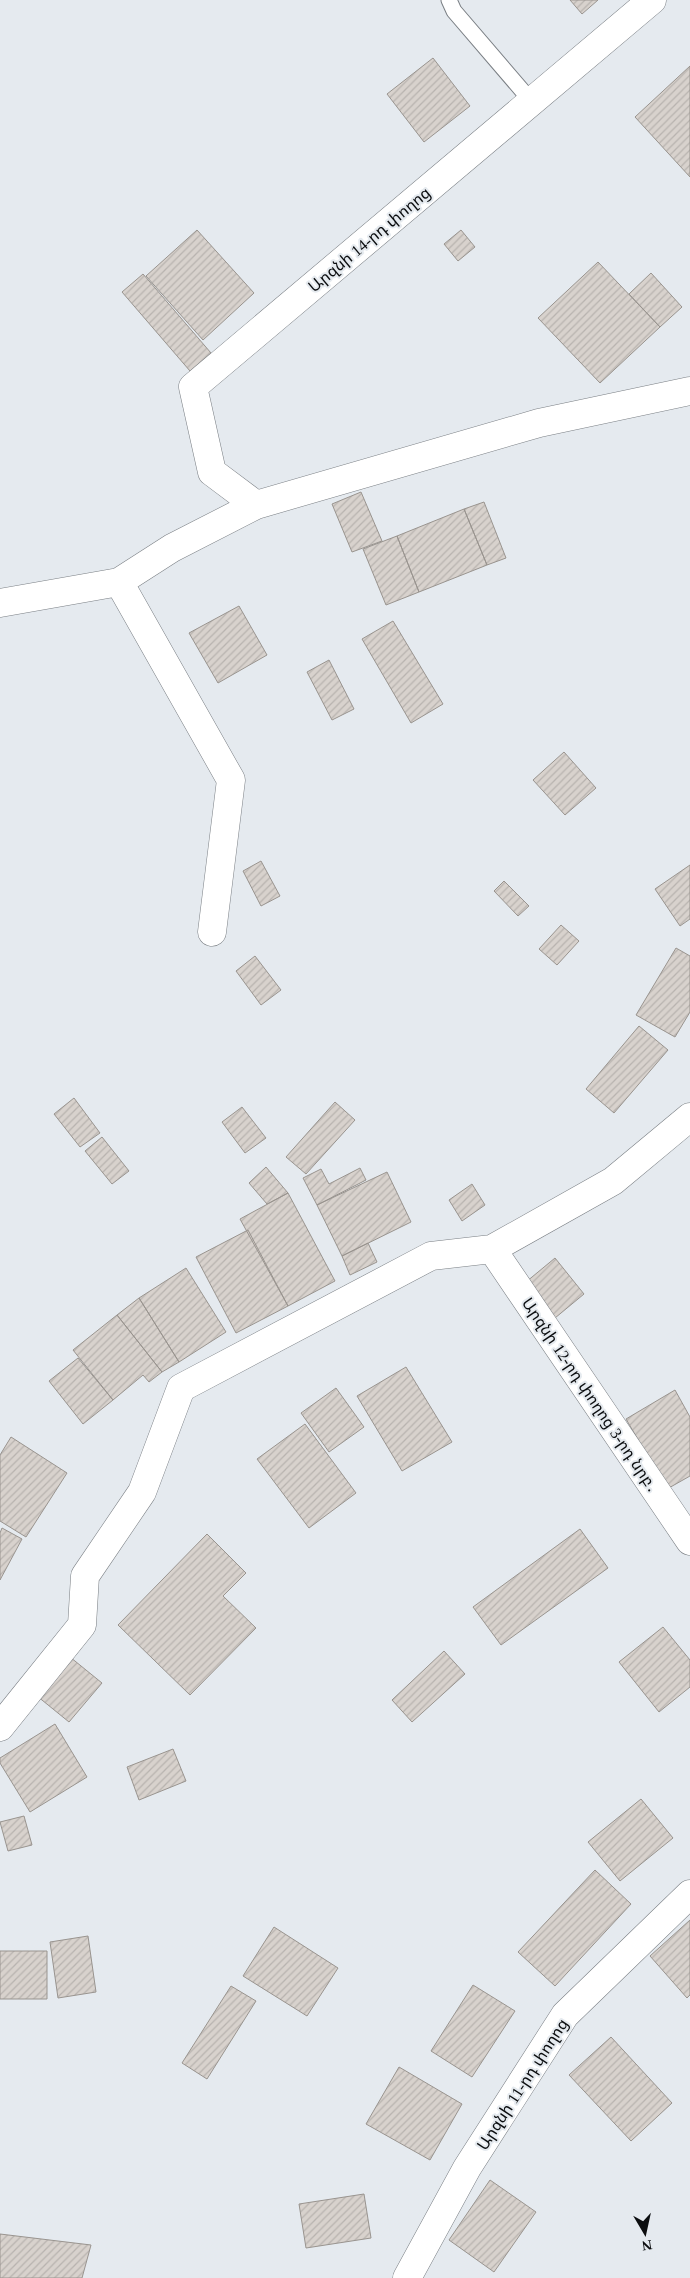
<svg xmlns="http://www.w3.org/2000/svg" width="690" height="2278" font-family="'Times New Roman','Noto Sans Armenian',serif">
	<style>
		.building { fill: url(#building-hatch); stroke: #99948f }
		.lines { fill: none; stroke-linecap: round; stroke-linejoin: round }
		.service-casing { stroke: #7a7f84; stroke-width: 17 }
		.minor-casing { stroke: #7a7f84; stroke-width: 29 }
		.service { stroke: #fff; stroke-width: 15 }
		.minor { stroke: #fff; stroke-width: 28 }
		.labels { text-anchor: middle; stroke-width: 4; stroke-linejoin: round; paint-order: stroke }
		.street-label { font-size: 16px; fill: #0b0d0f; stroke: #e5eaef }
	</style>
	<defs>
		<pattern id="building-hatch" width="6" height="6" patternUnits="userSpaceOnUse" patternTransform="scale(1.25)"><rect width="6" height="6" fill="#d8d2cd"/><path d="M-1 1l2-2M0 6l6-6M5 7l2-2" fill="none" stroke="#b8b3af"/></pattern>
	</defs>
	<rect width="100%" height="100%" fill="#e5eaef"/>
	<path class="building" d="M570 0H598L582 14Z
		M433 58 470 106 424 142 387 94Z
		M690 66V177L635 117Z
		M197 230 254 293 203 340 146 276Z
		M461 230 475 247 458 261 444 244Z
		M598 262 660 327 600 383 538 318Z
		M651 273 682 307 660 327 629 294Z
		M143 274 211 353 190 371 122 292Z
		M361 492 382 541 352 552 332 504Z
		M484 502 506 558 487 565 464 509Z
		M464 509 487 565 419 592 397 536Z
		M397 536 419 592 386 605 363 549Z
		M239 606 267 655 218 683 189 633Z
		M393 621 443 704 411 723 362 639Z
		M329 660 354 709 332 720 307 672Z
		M564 752 596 788 565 815 533 780Z
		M261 861 280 896 261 906 243 871Z
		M690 865V919L680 926 655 889Z
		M504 881 529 906 518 916 494 891Z
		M561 925 579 941 557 965 539 949Z
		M676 948 690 956V1012L675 1037 636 1015Z
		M255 956 281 990 261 1005 236 971Z
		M639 1026 668 1050 614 1113 586 1089Z
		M74 1098 100 1133 80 1147 54 1114Z
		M335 1102 355 1120 306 1174 286 1157Z
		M242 1107 266 1138 245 1153 222 1122Z
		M102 1137 129 1171 112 1184 85 1151Z
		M266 1167 288 1193 267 1204 249 1183Z
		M360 1168 366 1180 317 1205 303 1178 321 1169 329 1184Z
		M387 1172 411 1222 342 1256 317 1205Z
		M472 1184 485 1205 462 1221 449 1200Z
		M288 1193 335 1281 288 1306 240 1219Z
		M248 1230 288 1306 236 1333 196 1257Z
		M368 1243 377 1262 350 1275 342 1256Z
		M555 1258 584 1294 555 1318 526 1282Z
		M186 1268 226 1332 179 1362 139 1298Z
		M139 1298 179 1362 162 1372 117 1315Z
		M117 1315 162 1372 149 1382 143 1375 113 1400 73 1350Z
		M78 1358 113 1400 83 1424 49 1381Z
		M406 1367 452 1442 402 1471 357 1396Z
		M336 1388 364 1427 329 1452 301 1413Z
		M675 1390 690 1417V1476L667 1489 626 1419Z
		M305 1424 356 1493 309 1528 257 1459Z
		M11 1437 67 1473 26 1537 0 1521V1455Z
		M2 1528 22 1539 0 1580V1533Z
		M580 1529 608 1568 501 1645 473 1607Z
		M207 1534 246 1573 223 1596 256 1628 190 1695 118 1625Z
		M663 1627 690 1660V1687L659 1712 619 1662Z
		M444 1651 465 1674 412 1722 392 1700Z
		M70 1657 102 1683 69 1722 37 1696Z
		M55 1724 87 1777 30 1812 0 1763V1758Z
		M173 1749 186 1781 139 1800 127 1767Z
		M641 1799 673 1838 620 1881 588 1842Z
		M24 1816 32 1845 8 1851 0 1822Z
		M595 1870 631 1904 555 1986 518 1952Z
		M690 1920V1995L687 1998 650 1956Z
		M274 1927 338 1968 307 2016 243 1976Z
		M88 1936 96 1992 58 1998 50 1942Z
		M0 1951H47V1999H0Z
		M473 1985 515 2011 472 2077 431 2051Z
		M231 1986 256 2001 207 2079 182 2063Z
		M611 2037 672 2103 631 2141 569 2075Z
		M399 2067 462 2104 430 2160 366 2124Z
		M490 2180 536 2212 494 2272 449 2240Z
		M364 2194 371 2238 306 2248 299 2204Z
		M0 2234 91 2245 82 2278H0Z"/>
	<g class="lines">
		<defs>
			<path id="service" d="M449 0 454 11 532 102"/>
			<path id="minor" d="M256 505 212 472 193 387 652 0
				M119 582 231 780 212 932
				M0 603 119 582 172 548 256 505 539 423 690 391
				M492 1249 690 1541
				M0 1727 82 1625 85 1576 142 1492 181 1388 431 1256 492 1249 613 1181 690 1117
				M407 2278 467 2168 565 2015 690 1894"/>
		</defs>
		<use href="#service" class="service-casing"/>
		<use href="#minor" class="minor-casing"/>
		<use href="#service" class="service"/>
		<use href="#minor" class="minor"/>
	</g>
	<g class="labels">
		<g class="street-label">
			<text transform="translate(369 239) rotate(-40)" y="6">Արզնի 14-րդ փողոց</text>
			<text transform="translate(591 1395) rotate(56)" y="6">Արզնի 12-րդ փողոց 3-րդ նրբ․</text>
			<text transform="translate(522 2084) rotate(-57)" y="6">Արզնի 11-րդ փողոց</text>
		</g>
	</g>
	<g transform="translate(645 2233) rotate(171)" stroke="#e5eaef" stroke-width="4" paint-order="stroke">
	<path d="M0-4L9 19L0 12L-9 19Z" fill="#0b0d0f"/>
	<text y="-8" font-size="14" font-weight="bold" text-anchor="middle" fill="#0b0d0f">N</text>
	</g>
</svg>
